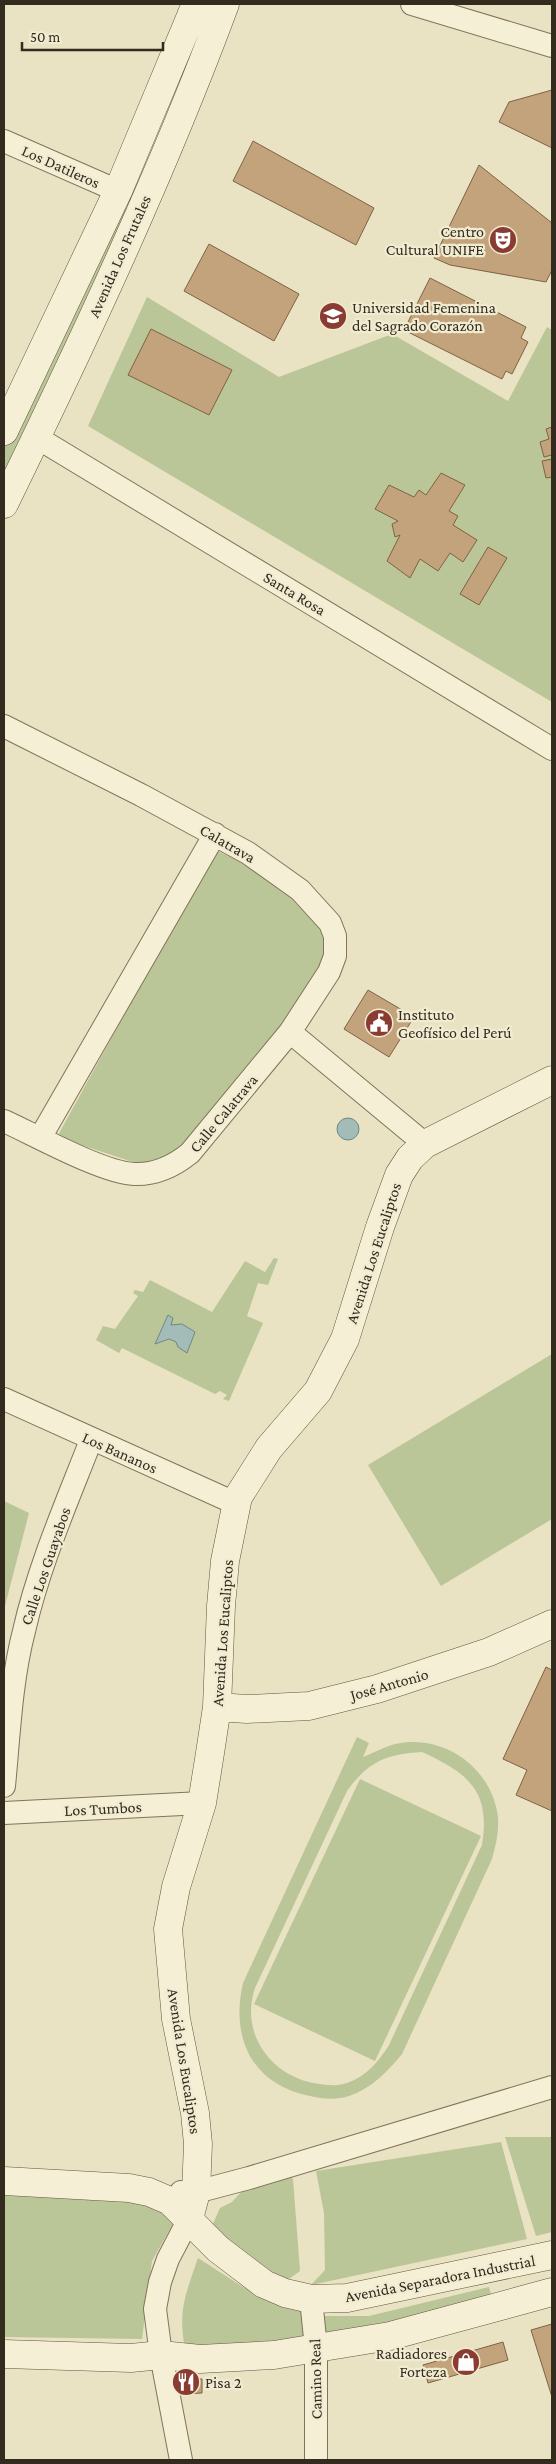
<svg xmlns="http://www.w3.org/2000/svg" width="556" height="2464" font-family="'Crimson Pro',serif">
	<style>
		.green { fill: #bac698; fill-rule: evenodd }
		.water { fill: #a4bcb8; stroke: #6d8986 }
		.building { fill: #c3a37c; stroke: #7e6244 }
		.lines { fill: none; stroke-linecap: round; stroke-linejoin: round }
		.street-casing { stroke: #81745c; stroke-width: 24 }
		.secondary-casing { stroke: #63553f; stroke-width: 29 }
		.street { stroke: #f5efd5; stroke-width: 22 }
		.secondary { stroke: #f5efd5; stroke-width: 28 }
		.labels { text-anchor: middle; stroke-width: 4.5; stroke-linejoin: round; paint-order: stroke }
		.street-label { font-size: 16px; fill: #322b1e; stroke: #f1ecd1 }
		.poi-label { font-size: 16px; fill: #322b1e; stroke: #f1ecd1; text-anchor: start }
	</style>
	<rect width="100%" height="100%" fill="#e9e2c3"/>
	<path class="green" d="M121 206 126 209 127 213 4 477V446L115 208Z
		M147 297 279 377 392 334 508 401 547 327 552 330V702L88 426Z
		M215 850 253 867 306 910 326 935 324 956 318 978 266 1054 171 1161 136 1163 57 1137Z
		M274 1258 278 1259 268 1285 258 1283 247 1316 263 1323 229 1401 223 1399 227 1395 220 1391 215 1394 122 1348 119 1353 96 1340 103 1326 115 1329 138 1296 133 1293 135 1290 143 1292 150 1280 212 1312 245 1261 265 1272Z
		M552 1354V1519L441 1586 368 1465Z
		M4 1501 29 1513 4 1610Z
		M357 1737 369 1743 363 1757C373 1753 384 1747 395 1744 444 1733 492 1768 498 1817 499 1831 496 1845 492 1859L402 2054C387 2072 372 2088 349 2096 337 2100 322 2099 310 2096 253 2085 230 2039 243 1983ZM422 1752C468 1773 491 1791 482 1845L389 2045C379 2061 366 2077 347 2083 335 2087 325 2085 313 2083 269 2074 240 2032 255 1988L347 1791C368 1762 386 1754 422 1752Z
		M360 1779 481 1836 375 2061 254 2004Z
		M505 2137H552V2232L536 2236Z
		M501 2142 527 2239 311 2285 325 2270 324 2213 316 2171Z
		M286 2172 293 2179 300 2271 282 2284 251 2266 212 2226 220 2208 232 2202 243 2190Z
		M4 2193 157 2204 174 2222 152 2261 142 2339 4 2337Z
		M198 2258 243 2287 312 2316H369L489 2287 493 2302 342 2337 186 2353C177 2313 185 2296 198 2258Z"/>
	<path class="water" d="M337 1129a11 11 0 1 1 22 0a11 11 0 1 1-22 0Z
		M168 1315 173 1318 171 1325 182 1324 195 1332 187 1353 178 1347 176 1342 169 1339 155 1344Z"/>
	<path class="building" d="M552 90V148L499 122 509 102Z
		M253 141 374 208 356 245 233 181Z
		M479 165 552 223V270L546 282 450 265 434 258Z
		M209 244 299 294 274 341 184 291Z
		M430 278 526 327 521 338 528 342 512 374 506 371 502 379 404 330Z
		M151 329 232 370 209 415 128 375Z
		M552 427V455L544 457 540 442 549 439 546 429Z
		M552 459V477L546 478 542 461Z
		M441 473 465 485 449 511 458 516 453 525 477 540 463 562 450 553 438 571 420 559 410 578 387 561 400 535 395 537 392 524 398 521 375 509 389 485 414 497 419 490 426 495Z
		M488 547 507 558 479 605 460 594Z
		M368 990 414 1017 389 1057 344 1029Z
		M546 1667 552 1670V1811L516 1795 527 1770 503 1759Z
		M552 2324V2397L531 2330Z
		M503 2342 508 2360 428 2383 423 2365Z
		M202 2379V2393L182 2394 181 2380Z"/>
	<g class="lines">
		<defs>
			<path id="street" d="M412 4 552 46
				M4 141 118 191
				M36 437 552 749
				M4 726 141 795 248 853 300 890 330 923 335 936V956L329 972 290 1032 190 1153C174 1166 156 1175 134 1174 103 1173 35 1135 4 1121
				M290 1032 425 1144
				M40 1138 215 834
				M4 1399 237 1504
				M4 1786C9 1735 11 1681 24 1631 39 1565 67 1502 91 1440
				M4 1813 202 1803
				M181 2192H196L249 2178 552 2087
				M311 2299 316 2348V2460
				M181 2460 161 2355 155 2309 160 2282 168 2259 189 2219"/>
			<path id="secondary" d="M4 431 118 191 196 4
				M4 504C84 340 162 174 225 4
				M217 1707 247 1709 309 1706 377 1689 489 1652 552 1624
				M4 2181 129 2188 149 2192 170 2201 218 2249 264 2284 285 2293 311 2299 347 2298 552 2255
				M189 2219 196 2192 198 2144 195 2113 176 2019 168 1929 176 1887 202 1803 210 1753 217 1707 221 1606 225 1561 238 1497 269 1448 318 1391 345 1339 380 1227 399 1175 410 1158 425 1144 552 1080
				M4 2354 131 2358 161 2355 200 2359 274 2355 390 2336 552 2292"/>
		</defs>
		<use href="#street" class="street-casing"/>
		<use href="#secondary" class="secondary-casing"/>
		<use href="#street" class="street"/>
		<use href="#secondary" class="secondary"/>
	</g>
	<defs>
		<symbol id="theatre-disc" viewBox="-11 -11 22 22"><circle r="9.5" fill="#8a3c32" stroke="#f1ecd1"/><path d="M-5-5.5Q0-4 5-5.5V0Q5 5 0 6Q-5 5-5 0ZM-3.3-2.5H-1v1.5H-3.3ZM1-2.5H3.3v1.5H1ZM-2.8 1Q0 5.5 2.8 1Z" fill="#fff"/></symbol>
		<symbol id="university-disc" viewBox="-11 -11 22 22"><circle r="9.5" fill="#8a3c32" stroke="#f1ecd1"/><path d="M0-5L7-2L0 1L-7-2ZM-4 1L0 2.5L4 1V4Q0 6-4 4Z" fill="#fff"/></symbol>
		<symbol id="civic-disc" viewBox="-11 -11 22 22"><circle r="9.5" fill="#8a3c32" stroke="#f1ecd1"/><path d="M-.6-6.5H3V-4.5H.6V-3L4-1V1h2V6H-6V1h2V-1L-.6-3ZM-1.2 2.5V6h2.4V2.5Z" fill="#fff"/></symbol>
		<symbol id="shop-disc" viewBox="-11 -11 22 22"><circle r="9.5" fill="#8a3c32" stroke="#f1ecd1"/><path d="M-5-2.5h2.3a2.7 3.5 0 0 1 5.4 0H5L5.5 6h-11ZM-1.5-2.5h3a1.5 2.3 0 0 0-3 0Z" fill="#fff"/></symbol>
		<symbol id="restaurant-disc" viewBox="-11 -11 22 22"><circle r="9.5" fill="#8a3c32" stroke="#f1ecd1"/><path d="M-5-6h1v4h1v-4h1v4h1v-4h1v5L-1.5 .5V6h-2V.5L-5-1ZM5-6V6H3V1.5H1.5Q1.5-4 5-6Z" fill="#fff"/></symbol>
	</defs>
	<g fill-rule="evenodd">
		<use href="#theatre-disc" x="487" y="224" width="32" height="32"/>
		<use href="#university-disc" x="317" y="300" width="32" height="32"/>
		<use href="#civic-disc" x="363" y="1007" width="32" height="32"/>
		<use href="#shop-disc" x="450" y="2346" width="32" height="32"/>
		<use href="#restaurant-disc" x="170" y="2366" width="32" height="32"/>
	</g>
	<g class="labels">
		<g class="street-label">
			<text transform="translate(61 166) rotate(24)" y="6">Los Datileros</text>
			<text transform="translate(119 256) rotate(-66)" y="6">Avenida Los Frutales</text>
			<text transform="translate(295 593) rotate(31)" y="6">Santa Rosa</text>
			<text transform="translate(228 843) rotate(30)" y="6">Calatrava</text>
			<text transform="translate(223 1113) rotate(-50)" y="6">Calle Calatrava</text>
			<text transform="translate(373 1253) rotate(-72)" y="6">Avenida Los Eucaliptos</text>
			<text transform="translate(120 1452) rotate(24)" y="6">Los Bananos</text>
			<text transform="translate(45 1566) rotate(-71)" y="6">Calle Los Guayabos</text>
			<text transform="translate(222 1633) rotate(-86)" y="6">Avenida Los Eucaliptos</text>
			<text transform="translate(389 1684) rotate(-16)" y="6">José Antonio</text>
			<text transform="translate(103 1808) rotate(-3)" y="6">Los Tumbos</text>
			<text transform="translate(185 2061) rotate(81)" y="6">Avenida Los Eucaliptos</text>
			<text transform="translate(440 2278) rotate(-11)" y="6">Avenida Separadora Industrial</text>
			<text transform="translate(315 2379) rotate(-91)" y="6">Camino Real</text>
		</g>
		<g class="poi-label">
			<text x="484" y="237" text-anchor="end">Centro<tspan x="484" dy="18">Cultural UNIFE</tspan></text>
			<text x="352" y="313">Universidad Femenina<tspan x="352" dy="18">del Sagrado Corazón</tspan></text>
			<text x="398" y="1020">Instituto<tspan x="398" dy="18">Geofísico del Perú</tspan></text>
			<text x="447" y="2359" text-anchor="end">Radiadores<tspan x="447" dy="18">Forteza</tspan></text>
			<text x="205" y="2388">Pisa 2</text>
		</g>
	</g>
	<rect width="556" height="2464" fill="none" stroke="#322b1e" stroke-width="10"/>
	<path d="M22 42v8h141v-8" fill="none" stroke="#322b1e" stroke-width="2.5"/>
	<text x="30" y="42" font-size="15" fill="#322b1e" stroke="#f1ecd1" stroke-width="4" paint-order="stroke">50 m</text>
</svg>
